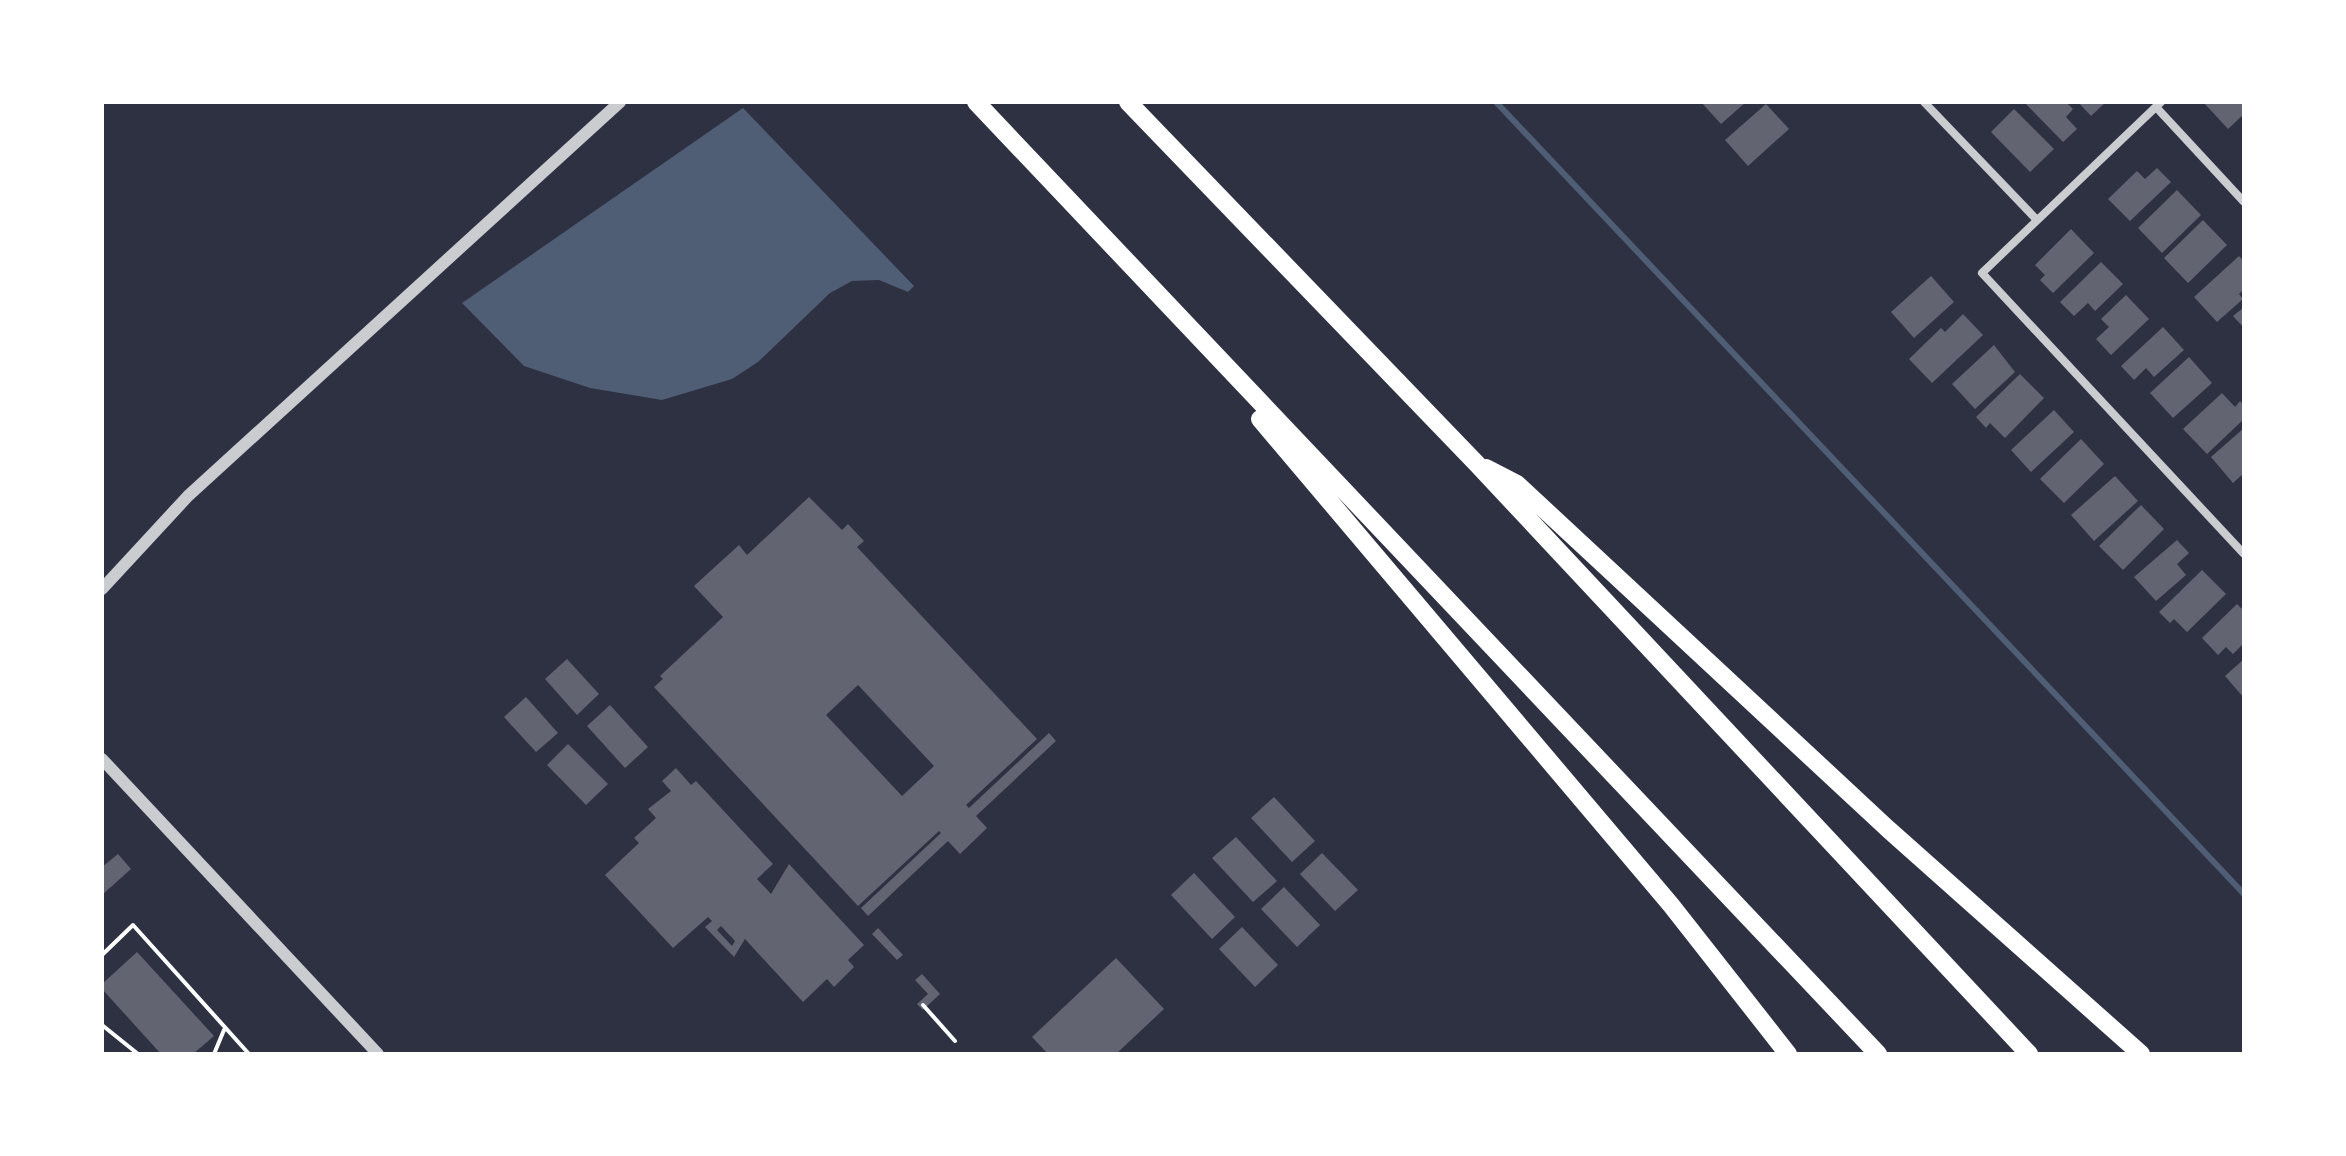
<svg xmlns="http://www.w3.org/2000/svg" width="2346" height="1156" font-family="'Exo 2',sans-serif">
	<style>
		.water { fill: #4f5d75 }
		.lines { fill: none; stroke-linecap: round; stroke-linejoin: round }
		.stream { stroke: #4f5d75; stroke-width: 6 }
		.building { fill: #626471; fill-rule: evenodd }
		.path { stroke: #fff; stroke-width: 4 }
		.minor { stroke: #caccd0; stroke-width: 8 }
		.tertiary { stroke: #caccd0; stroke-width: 12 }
		.motorway { stroke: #fff; stroke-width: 18 }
	</style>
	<rect width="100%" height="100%" fill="#2d3142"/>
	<path class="water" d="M743 108 914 286 908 292 879 280 852 281 830 293 758 362 732 379 662 400 590 388 524 366 462 303Z"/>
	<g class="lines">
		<path class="stream" d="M1496 102 2244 894"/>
	</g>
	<path class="building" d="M1701 102H1746L1721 124Z
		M2024 102H2066L2073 109 2066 117 2077 129 2063 142Z
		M2078 102H2106L2091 116Z
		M2207 102H2244V114L2228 129 2205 104Z
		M1766 104 1789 129 1748 166 1725 140Z
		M2014 109 2054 149 2030 172 1991 132Z
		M2157 168 2171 182 2130 221 2108 199 2137 171 2145 179Z
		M2177 190 2201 215 2162 253 2138 228Z
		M2203 220 2227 245 2188 283 2164 258Z
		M2071 229 2094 253 2053 293 2040 280 2045 275 2035 265Z
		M2239 256 2244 261V289L2239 294 2243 299 2217 322 2194 297Z
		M2101 262 2123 284 2095 311 2088 303 2074 316 2060 302Z
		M1931 276 1954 302 1914 338 1891 312Z
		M2126 295 2149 319 2111 355 2096 339 2109 327 2101 319Z
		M2244 307V328L2233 316Z
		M1963 314 1983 335 1932 383 1909 359 1941 328 1945 332Z
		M2163 327 2184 350 2154 377 2146 368 2134 380 2121 366Z
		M1994 345 2015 372 1975 409 1952 384Z
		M2189 357 2212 383 2173 418 2150 393Z
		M2020 374 2044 398 2005 438 1990 423 1986 428 1976 417Z
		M2222 393 2235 407 2240 401 2244 405V419L2207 454 2183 429Z
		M2054 410 2074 432 2031 472 2011 450Z
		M2244 428V473L2233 483 2211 457Z
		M2081 439 2104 464 2064 503 2040 479Z
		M2115 476 2138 501 2094 541 2071 515Z
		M809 497 842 530 848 524 864 541 857 547 1037 739 966 805 969 808 1049 733 1056 741 976 816 987 828 960 854 948 841 868 916 861 908 941 833 939 831 858 906 654 687 663 679 660 676 723 617 694 586 739 545 747 555ZM858 685 934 766 902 796 826 715Z
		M2141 505 2164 529 2123 570 2099 546Z
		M2177 540 2189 553 2177 564 2186 575 2156 601 2134 577Z
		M2202 570 2226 594 2187 632 2174 619 2170 623 2159 612Z
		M2237 604 2244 611V643L2233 654 2226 647 2218 655 2202 638Z
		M567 659 599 694 577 715 545 679Z
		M2244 659V698L2225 676Z
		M526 697 558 733 536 752 504 717Z
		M610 705 648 747 625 768 587 726Z
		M568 744 608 784 586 805 547 765Z
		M676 768 691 785 696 781 773 864 757 879 771 894 789 864 864 945 848 960 854 967 834 987 827 979 803 1002 745 939 734 957 705 927 712 921 708 917 673 948 605 875 639 843 634 838 656 818 648 809 671 791 662 781ZM721 926 735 941 732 946 717 930Z
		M1274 797 1315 841 1292 862 1251 818Z
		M1236 837 1277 881 1253 902 1212 858Z
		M1322 853 1358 890 1335 911 1300 874Z
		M118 854 131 869 102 895V867Z
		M1194 873 1235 917 1212 939 1171 895Z
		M1284 887 1320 925 1297 947 1261 909Z
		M1242 927 1278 965 1255 987 1219 949Z
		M878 928 903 955 897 960 872 934Z
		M137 952 214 1036 193 1054H161L102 989V984Z
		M1116 958 1164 1009 1116 1054H1048L1032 1037Z
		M922 974 940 994 923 1010 917 1004 928 994 915 980Z"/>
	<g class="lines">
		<path class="path" d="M102 955 133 925 249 1054
			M923 1005 955 1041
			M102 1025 138 1054
			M214 1054 224 1030"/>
		<path class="minor" d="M1924 102 2037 220
			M2161 102 1982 273 2244 554
			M2156 107 2244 202"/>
		<path class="tertiary" d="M102 589 188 496 620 102
			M102 759 378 1054"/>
		<path class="motorway" d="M976 102 1878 1054
			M1128 102 1476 463 2029 1054
			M1260 419 1671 905 1788 1054
			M1486 468 1517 484 1888 829 2141 1054"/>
	</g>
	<rect width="2346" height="1156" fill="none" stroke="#ffffff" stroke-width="208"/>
</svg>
